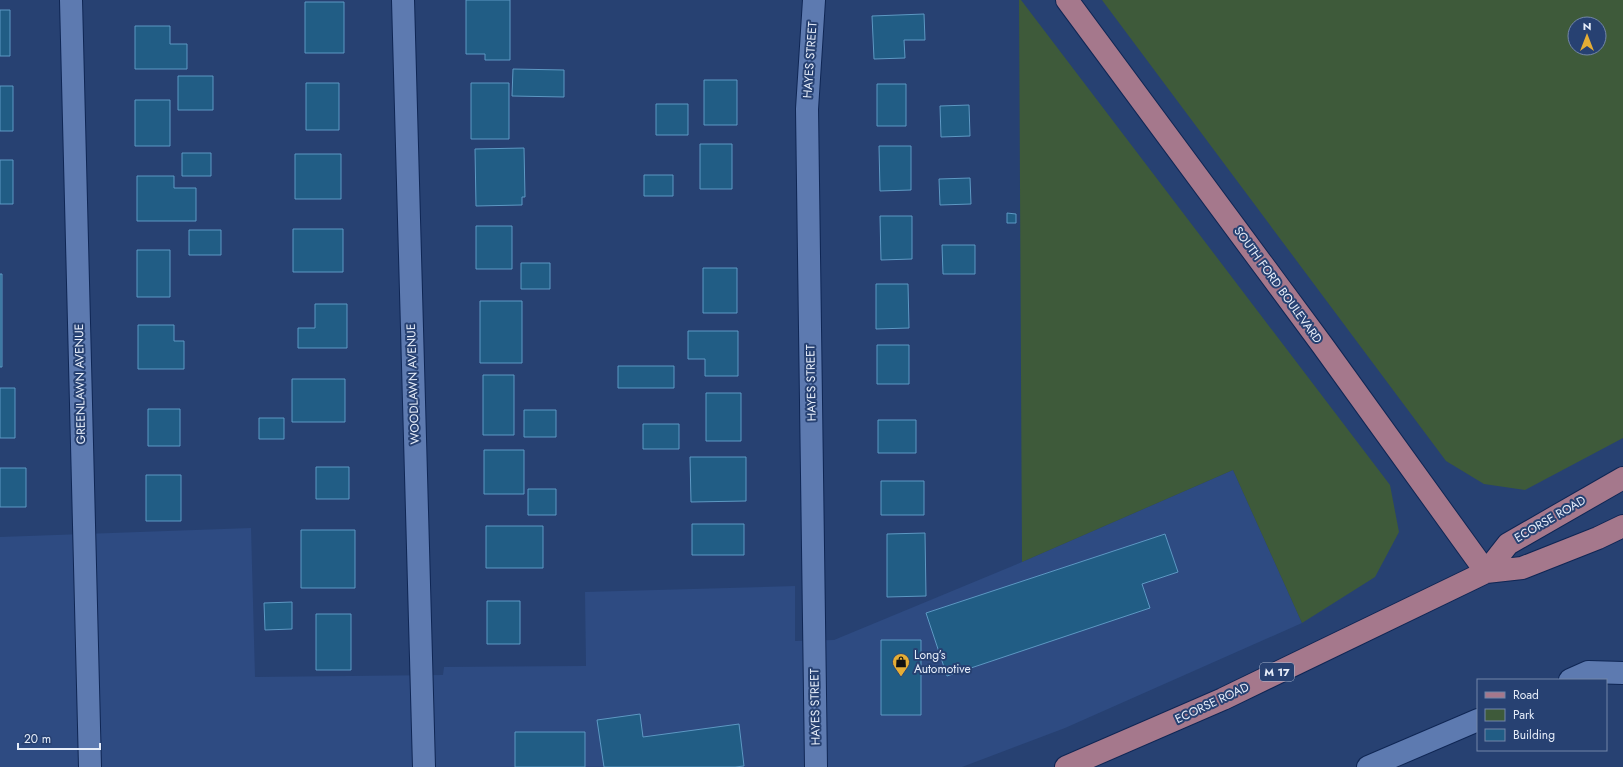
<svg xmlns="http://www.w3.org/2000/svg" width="1623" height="767" font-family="Jost,sans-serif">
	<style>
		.built { fill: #2e4b82 }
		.green { fill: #3e5a3a; fill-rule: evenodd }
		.building { fill: #215d85; stroke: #5d98c3 }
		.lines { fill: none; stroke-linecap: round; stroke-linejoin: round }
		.minor-casing { stroke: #0f2654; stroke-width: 24 }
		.major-casing { stroke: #0f2654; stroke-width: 24 }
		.minor { stroke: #5d7ab0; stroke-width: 22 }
		.major { stroke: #a5788c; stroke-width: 22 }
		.labels { text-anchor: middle; stroke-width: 4; stroke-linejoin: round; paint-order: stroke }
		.shield { fill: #274172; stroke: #adb9d0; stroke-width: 1 }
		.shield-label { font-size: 11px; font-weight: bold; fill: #e6edf9 }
		.street-label { font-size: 12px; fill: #e6edf9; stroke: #274172 }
		.poi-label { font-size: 12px; fill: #e6edf9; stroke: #274172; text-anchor: start }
	</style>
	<rect width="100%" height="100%" fill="#274172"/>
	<path class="built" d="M1233 470 1302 623 1065 728 962 767H0V537L251 528 255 677 443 675 444 667 586 666 585 592 795 586V641L834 640 1022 562Z"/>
	<path class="green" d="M1019 0H1021L1390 485 1399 532 1375 577 1302 623 1233 470 1022 562Z
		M1102 0H1623V438L1525 490 1484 484 1446 461ZM1575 24H1599V48H1575Z"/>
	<path class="building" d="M466 0H510V60H485V54H466Z
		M305 2H344V53H305Z
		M0 10H10V56H0Z
		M924 14 925 40H904L905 58 874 59 872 16Z
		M135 26H170V44H187V69H135Z
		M513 69 564 70V97L512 96Z
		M178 76H213V110H178Z
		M704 80H737V125H704Z
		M306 83H339V130H306Z
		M471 83H509V139H471Z
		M877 84H906V126H877Z
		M0 86H13V131H0Z
		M135 100H170V146H135Z
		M656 104H688V135H656Z
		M969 105 970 136 941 137 940 106Z
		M700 144H732V189H700Z
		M879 146H911V190L880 191Z
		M524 148 525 197H522V205L476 206 475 149Z
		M182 153H211V176H182Z
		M295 154H341V199H295Z
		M0 160H13V204H0Z
		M644 175H673V196H644Z
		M137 176H174V188H196V221H137Z
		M970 178 971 204 940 205 939 179Z
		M1007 213 1016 214V223H1007Z
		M880 216H912V259L881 260Z
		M476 226H512V269H476Z
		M293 229H343V272H293Z
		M189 230H221V255H189Z
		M942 245H975V274H943Z
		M137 250H170V297H137Z
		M521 263H550V289H521Z
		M703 268H737V313H703Z
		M0 274H2V367H0Z
		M876 284H908L909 328 876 329Z
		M480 301H522V363H480Z
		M315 304H347V348H298V328H315Z
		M138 325H174V341H184V369H138Z
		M688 331H738V376H705V359H688Z
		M877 345H909V384H877Z
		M618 366H674V388H618Z
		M483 375H514V435H483Z
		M292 379H345V422H292Z
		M0 388H15V438H0Z
		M706 393H741V441H706Z
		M148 409H180V446H148Z
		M524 410H556V437H524Z
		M259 418H284V439H259Z
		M878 420H916V453H878Z
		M643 424H679V449H643Z
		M484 450H524V494H484Z
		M690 457H746V501L691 502Z
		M316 467H349V499H316Z
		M0 468H26V507H0Z
		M146 475H181V521H146Z
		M881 481H924V515H881Z
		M528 489H556V515H528Z
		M692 524H744V555H692Z
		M486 526H543V568H486Z
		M301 530H355V588H301Z
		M925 533 926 596 887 597V534Z
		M1165 534 1178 572 1142 584 1150 608 947 676 926 613Z
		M487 601H520V644H487Z
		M292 602V629L265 630 264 603Z
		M316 614H351V670H316Z
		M881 640H921V715H881Z
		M640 714 643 737 739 724 744 766 735 767H604L597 720Z
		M515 732H585V767H515Z"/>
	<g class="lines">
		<defs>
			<path id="minor" d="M71 0 90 767
				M403 0 424 767
				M814 0 807 109 816 767
				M1570 680 1588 672 1623 673
				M1368 767 1478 720"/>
			<path id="major" d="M1067 0 1323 346 1486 572
				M1486 572 1508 544 1623 478
				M1066 767 1223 699 1486 572 1522 568 1598 538 1623 526"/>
		</defs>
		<use href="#minor" class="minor-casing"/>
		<use href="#major" class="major-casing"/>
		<use href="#minor" class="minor"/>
		<use href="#major" class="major"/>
	</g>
	<defs>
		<symbol id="shop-pin" viewBox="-11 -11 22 30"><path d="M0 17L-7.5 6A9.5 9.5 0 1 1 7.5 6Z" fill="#e5ad35" stroke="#274172"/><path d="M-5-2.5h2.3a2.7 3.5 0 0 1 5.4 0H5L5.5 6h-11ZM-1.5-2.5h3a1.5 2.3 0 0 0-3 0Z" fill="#111"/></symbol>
	</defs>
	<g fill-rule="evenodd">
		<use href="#shop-pin" x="891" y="652" width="20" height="27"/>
	</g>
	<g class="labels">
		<rect class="shield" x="1260" y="663" width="34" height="18" rx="3"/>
		<g class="shield-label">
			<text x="1277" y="676">M 17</text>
		</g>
		<g class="street-label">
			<text transform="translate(810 60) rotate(-86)" y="4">HAYES STREET</text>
			<text transform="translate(1278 285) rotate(54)" y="4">SOUTH FORD BOULEVARD</text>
			<text transform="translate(811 383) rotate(-91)" y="4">HAYES STREET</text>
			<text transform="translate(80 384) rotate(-91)" y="4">GREENLAWN AVENUE</text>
			<text transform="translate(413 384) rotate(-92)" y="4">WOODLAWN AVENUE</text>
			<text transform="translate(1550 519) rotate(-30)" y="4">ECORSE ROAD</text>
			<text transform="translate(1212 703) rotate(-25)" y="4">ECORSE ROAD</text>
			<text transform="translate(815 707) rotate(-91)" y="4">HAYES STREET</text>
		</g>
		<g class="poi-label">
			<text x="914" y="659">Long’s<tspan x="914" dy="14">Automotive</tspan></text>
		</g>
	</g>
	<rect x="1477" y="679" width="130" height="72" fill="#274172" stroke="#7386a8"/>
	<rect x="1485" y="692" width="20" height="6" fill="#a5788c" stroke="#7386a8"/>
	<text x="1513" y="699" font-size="12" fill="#e6edf9">Road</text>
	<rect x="1485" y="709" width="20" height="12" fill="#3e5a3a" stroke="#7386a8"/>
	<text x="1513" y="719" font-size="12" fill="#e6edf9">Park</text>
	<rect x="1485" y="729" width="20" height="12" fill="#215d85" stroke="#7386a8"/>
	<text x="1513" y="739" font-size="12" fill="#e6edf9">Building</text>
	<g transform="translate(1587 36)"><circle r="19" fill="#274172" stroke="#7386a8"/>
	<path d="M0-3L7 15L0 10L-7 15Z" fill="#e5ad35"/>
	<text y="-6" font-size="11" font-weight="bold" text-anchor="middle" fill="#e6edf9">N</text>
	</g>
	<path d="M18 743v6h82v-6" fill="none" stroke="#e6edf9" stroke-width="2"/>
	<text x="24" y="743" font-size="12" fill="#e6edf9" stroke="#274172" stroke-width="3" paint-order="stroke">20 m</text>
</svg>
